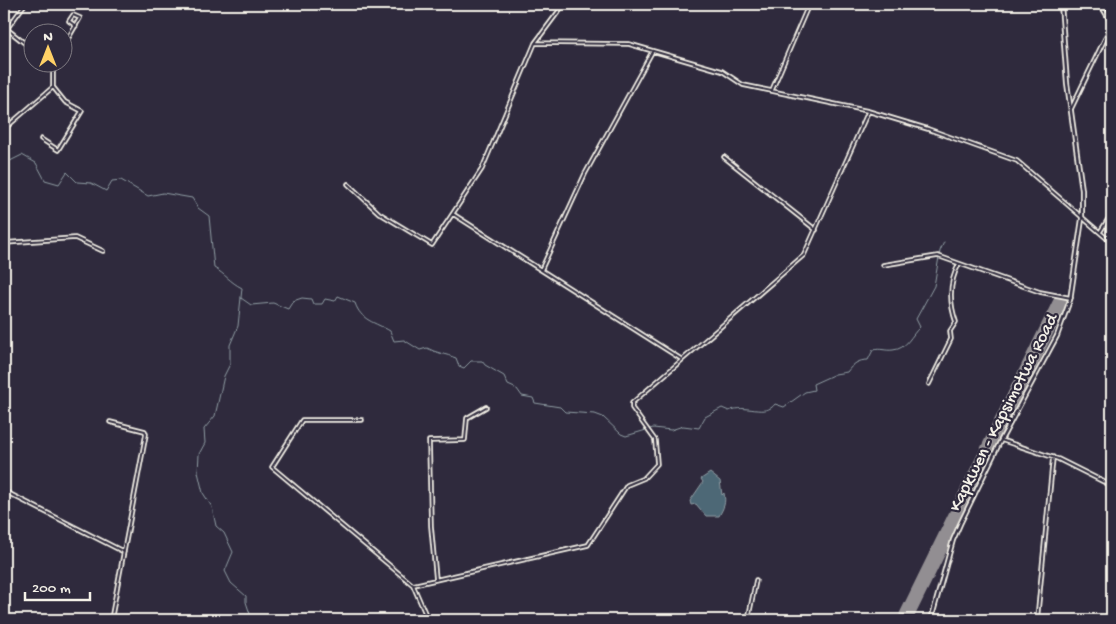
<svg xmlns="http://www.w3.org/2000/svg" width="1116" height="624" font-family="'Gochi Hand',sans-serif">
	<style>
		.water { fill: #4e6776; stroke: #909ea4 }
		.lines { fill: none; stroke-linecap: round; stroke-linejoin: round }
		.stream { stroke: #909ea4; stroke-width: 1 }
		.runway { stroke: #928e92; stroke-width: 15 }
		.minor-casing { stroke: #f4f1e8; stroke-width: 5.5 }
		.tertiary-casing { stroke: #f4f1e8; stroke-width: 6 }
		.minor { stroke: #2f2a3d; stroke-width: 2 }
		.tertiary { stroke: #2f2a3d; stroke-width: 2.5 }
		.labels { text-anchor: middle; stroke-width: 4.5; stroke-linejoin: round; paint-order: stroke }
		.street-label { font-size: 18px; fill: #f4f1e8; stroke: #2f2a3d }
	</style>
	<rect width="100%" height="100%" fill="#2f2a3d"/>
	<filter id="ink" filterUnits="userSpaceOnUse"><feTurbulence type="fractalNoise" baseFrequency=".02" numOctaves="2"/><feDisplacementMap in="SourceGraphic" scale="10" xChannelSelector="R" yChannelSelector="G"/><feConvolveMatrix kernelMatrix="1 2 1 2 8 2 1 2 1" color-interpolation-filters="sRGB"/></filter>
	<g filter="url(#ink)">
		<path class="water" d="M710 473 720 481 722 495 724 493C726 503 724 507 719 516H706L696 504 691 505 690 501 703 482 701 479Z"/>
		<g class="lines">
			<path class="stream" d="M4 159 8 162 22 155 36 163 45 180 59 184 67 172 77 182 91 183 106 191 112 181 121 180 148 196 163 193 192 198 198 208 209 216 214 268C225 274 230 282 242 288L238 326 230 345V364L224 376 215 416 204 429 205 443 199 454 198 472 203 493 212 507 216 526 224 533 233 552 225 571 231 583 246 596V602L252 620
				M241 298 251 305 273 303 288 309 293 301 302 298 311 299 313 304H322L325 299 335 301 338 296 355 303C361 321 375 322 390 331L394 341 404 340 420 350 427 348C436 353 446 354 456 358L459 366 464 368 471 361H482L485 365 504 376 508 385 517 389 522 396 533 398 535 403 560 407 565 412 595 414 603 417 621 434 626 436 653 428 671 430 683 426 699 428 705 417 722 408 729 411C745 403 765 418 775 404L784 407 805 392 814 390 813 384 835 374 847 372C853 364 858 360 868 360L873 350C881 348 885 351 893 350 907 349 911 335 920 327L916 319 934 286 940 251 944 242"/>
			<path class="runway" d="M907 615 1061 301"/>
			<defs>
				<path id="minor" d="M1100 4 1112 24
					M1107 13 1112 6
					M7 29 32 49
					M4 33 25 4
					M535 43 564 4
					M62 49 80 18 73 15 69 21 76 26
					M49 62 53 66 55 62
					M772 90 809 4
					M1071 109 1112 24
					M4 121 9 125 53 87
					M41 139 58 150 82 111 65 102 53 87V66
					M724 157 816 230
					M348 184 379 213 432 245 482 169 535 43 629 44 722 71 743 85 868 111 928 129 1017 161 1112 243
					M453 214 681 359
					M1100 232 1112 213
					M4 243 75 238 103 251
					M883 265 938 256 1040 292 1071 298
					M541 270 585 174 652 52
					M929 384 951 339 950 331 956 322C949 302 949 282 959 264
					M362 420H302L272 467 413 585 428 620
					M110 422 145 431 146 434 111 620
					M1001 440 1058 459 1112 486
					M4 493H8L124 552
					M436 580 431 526 429 441 465 440 467 418 486 407
					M413 585 588 545 627 485 644 478 657 464 655 440 632 408V403L804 255 868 112
					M932 617 955 620
					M748 620 756 580
					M1037 620 1053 457"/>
				<path id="tertiary" d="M931 620 953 540 960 524 1001 440 1057 336 1070 300 1082 219V190L1067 83 1061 4"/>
			</defs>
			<use href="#minor" class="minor-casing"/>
			<use href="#tertiary" class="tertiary-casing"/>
			<use href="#minor" class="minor"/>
			<use href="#tertiary" class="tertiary"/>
		</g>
	</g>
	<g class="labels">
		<g class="street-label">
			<text transform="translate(1002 412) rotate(-63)" y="6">Kapkwen - Kapsimotwa Road</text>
		</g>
	</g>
	<rect width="1116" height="624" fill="none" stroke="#2f2a3d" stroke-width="20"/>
	<rect x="10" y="10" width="1096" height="604" fill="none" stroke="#f4f1e8" stroke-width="2" filter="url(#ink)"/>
	<g transform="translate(48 48)"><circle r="24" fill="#2f2a3d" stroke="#7e7a81"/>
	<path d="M0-4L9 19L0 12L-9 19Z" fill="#ffd166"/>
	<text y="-8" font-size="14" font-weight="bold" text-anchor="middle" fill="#f4f1e8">N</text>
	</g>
	<path d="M25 592v8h65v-8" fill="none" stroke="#f4f1e8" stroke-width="2.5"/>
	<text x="32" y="592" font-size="15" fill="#f4f1e8" stroke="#2f2a3d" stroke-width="4" paint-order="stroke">200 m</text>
</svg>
